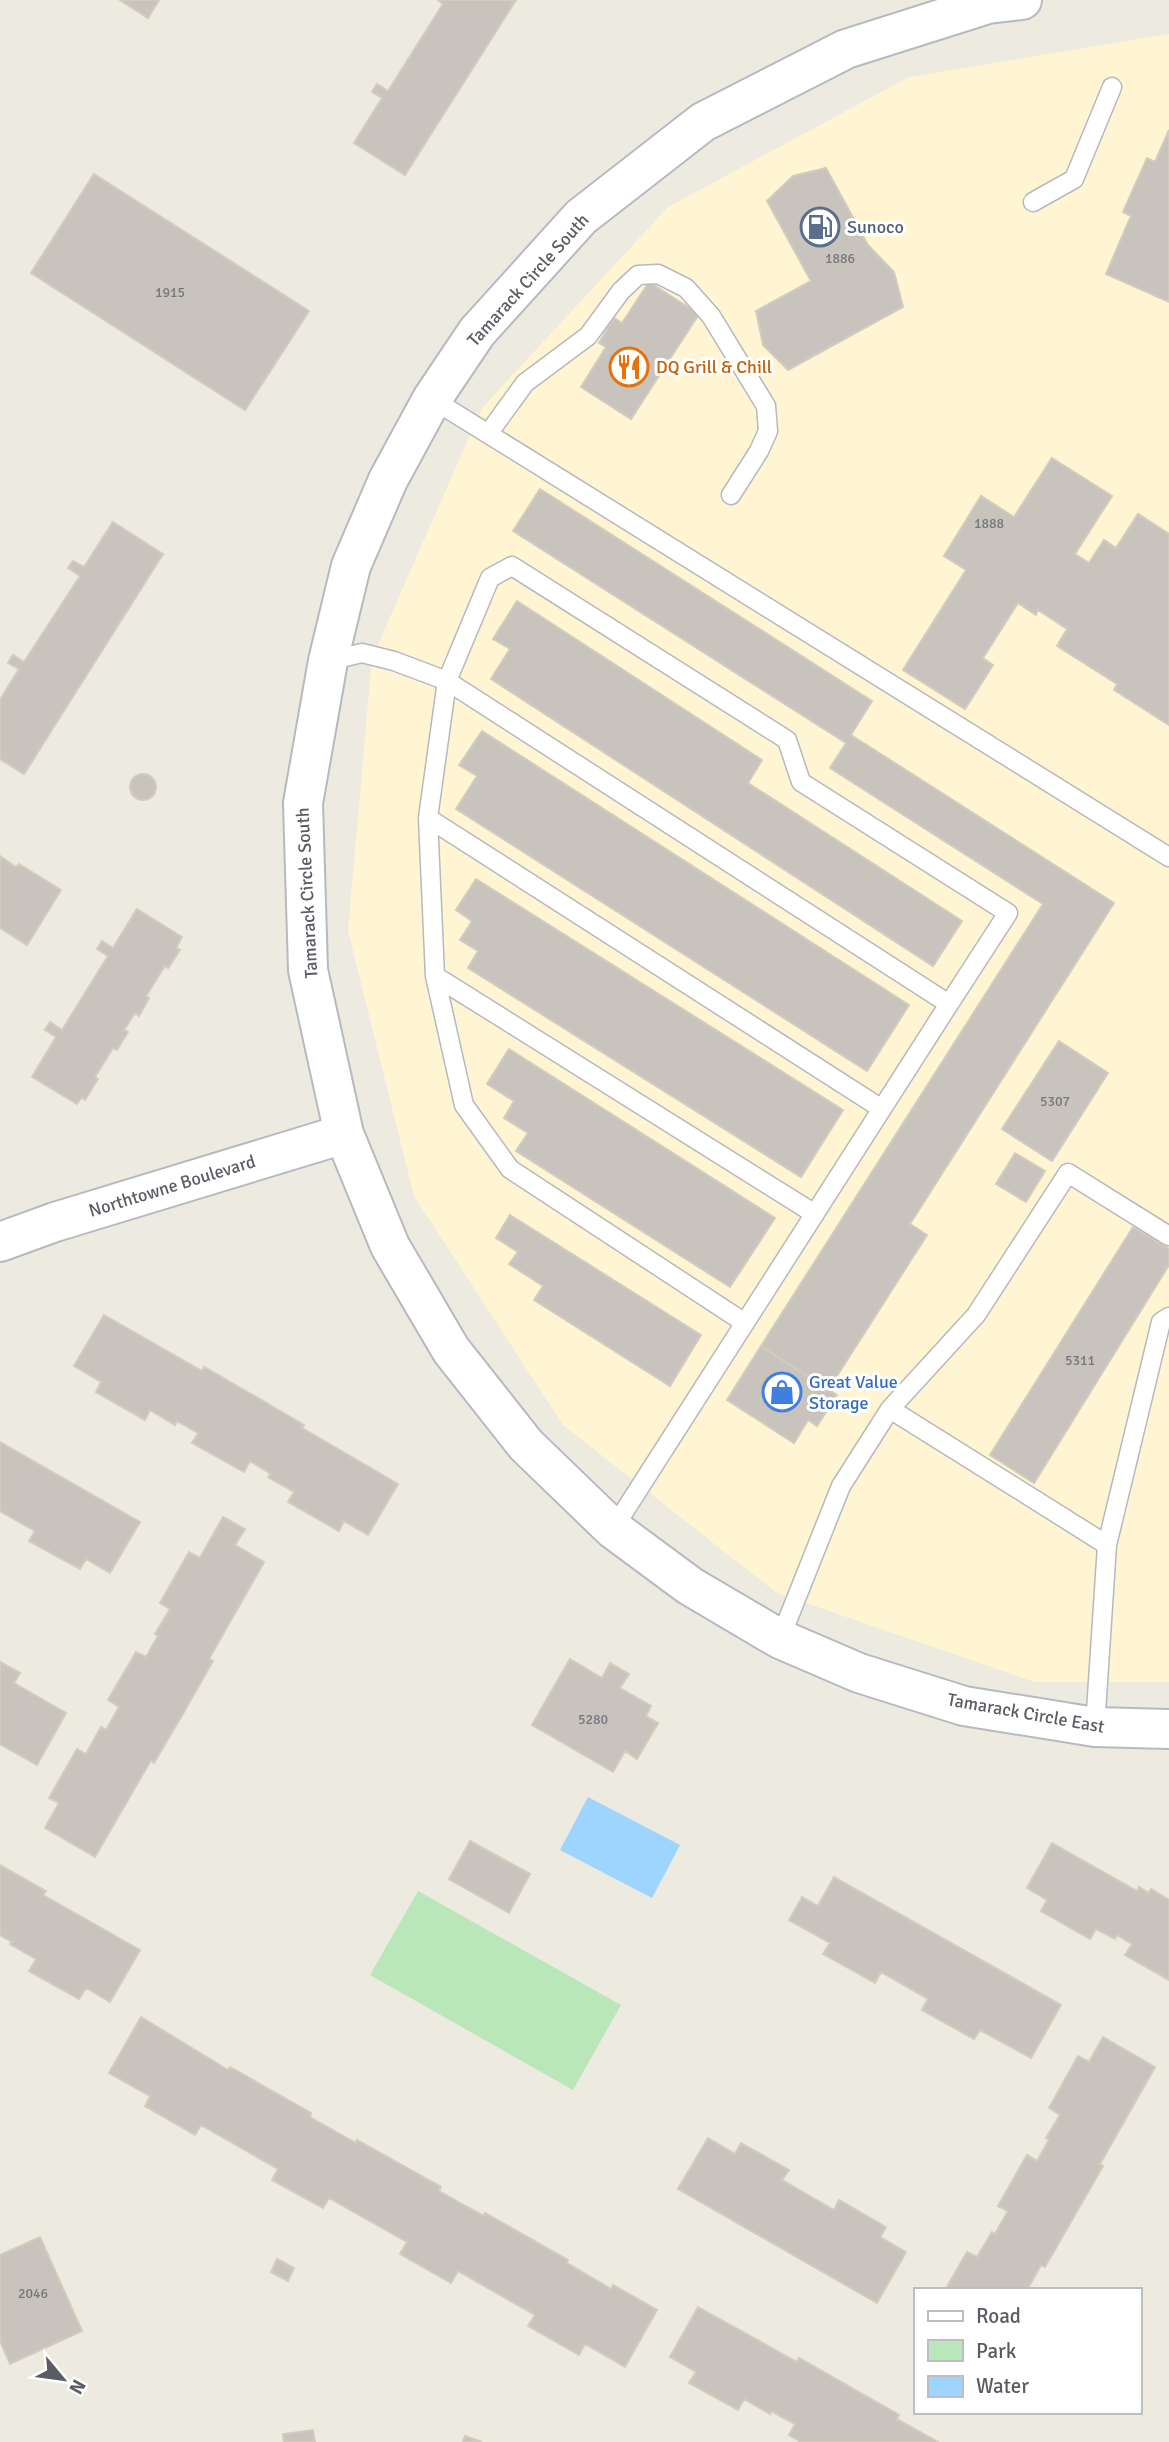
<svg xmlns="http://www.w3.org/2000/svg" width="1169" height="2442" font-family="Signika,sans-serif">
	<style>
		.commercial { fill: #fff5d3 }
		.green { fill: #bae7ba }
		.water { fill: #9ed5ff }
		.building { fill: #c8c4bd; stroke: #d2ccbe; stroke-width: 2 }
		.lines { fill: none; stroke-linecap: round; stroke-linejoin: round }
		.lane-casing { stroke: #b6b9be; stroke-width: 21 }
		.secondary-casing { stroke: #b6bac0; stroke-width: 42 }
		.lane { stroke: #fff; stroke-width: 18 }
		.secondary { stroke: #fff; stroke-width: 38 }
		.labels { text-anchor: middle; stroke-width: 6; stroke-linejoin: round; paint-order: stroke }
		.number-label { font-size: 14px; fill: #75777a }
		.service-label { font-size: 18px; fill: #4e5e75; stroke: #fff; text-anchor: start }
		.street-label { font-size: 18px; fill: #595d63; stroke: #fff }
		.food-label { font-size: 18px; fill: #c56008; stroke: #fff; text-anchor: start }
		.shop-label { font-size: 18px; fill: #366cbe; stroke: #fff; text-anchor: start }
	</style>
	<rect width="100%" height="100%" fill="#edeae0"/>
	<path class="commercial" d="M1169 34V1682H1035L777 1593 563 1425 414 1196 348 931 372 658 482 408 668 207 909 77Z"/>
	<path class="green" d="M418 1891 621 2005 573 2090 370 1975Z"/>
	<path class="water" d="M588 1797 680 1845 652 1898 560 1850Z"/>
	<path class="building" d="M120 0H159L148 18Z
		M438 0H516L405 175 354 143 382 98 372 92 377 84 388 91 443 4Z
		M1169 130V302L1106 274 1131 216 1123 212 1147 158 1155 162Z
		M826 168 868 245 894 272 903 307 788 370 763 345 756 311 811 281 767 201 793 176Z
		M94 174 309 311 245 410 31 273Z
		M649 282 699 314 631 419 581 387 606 347 599 343 614 318 622 323Z
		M1052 458 1112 496 1075 554 1089 563 1104 540 1116 548 1138 514 1169 534V725L1114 690 1117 684 1057 646 1067 629 1038 610 1036 615 1018 603 983 658 993 665 965 709 903 670 966 570 944 556 981 496 1014 517Z
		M540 489 872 701 851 735 1114 903 910 1224 927 1235 828 1390 761 1346 1043 904 830 768 846 743 513 531Z
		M113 522 163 554 24 774 0 759V700L19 669 8 663 13 655 24 662 80 576 68 568 73 561 84 567Z
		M517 601 762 760 748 783 962 921 933 966 491 679 510 649 493 639Z
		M482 731 909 1005 867 1071 456 809 477 776 459 765Z
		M130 787a13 13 0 1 1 26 0a13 13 0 1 1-26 0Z
		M0 856 16 867 19 864 61 890 27 945 0 928Z
		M476 879 843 1110 801 1177 468 968 478 951 460 940 472 921 456 910Z
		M137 909 182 937 176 948 180 950 168 968 165 966 146 996 149 998 139 1016 135 1013 124 1030 128 1032 117 1050 113 1048 95 1077 98 1079 85 1100 82 1097 77 1104 32 1077 56 1037 45 1030 50 1022 62 1030 108 956 97 949 102 941 113 948Z
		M1059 1041 1108 1073 1052 1161 1002 1129Z
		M509 1049 775 1218 730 1287 516 1151 528 1133 504 1118 514 1101 487 1084Z
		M1015 1153 1045 1171 1026 1202 996 1184Z
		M510 1215 701 1335 670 1386 534 1300 543 1286 509 1264 518 1252 496 1238Z
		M1133 1227 1169 1249V1265L1034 1483 990 1455Z
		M104 1315 202 1371 204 1367 253 1395 304 1425 302 1428 398 1484 368 1535 344 1521 339 1531 288 1502 294 1492 268 1477 271 1474 250 1461 244 1472 192 1443 198 1433 177 1421 175 1425 150 1410 145 1420 96 1392 101 1382 74 1366Z
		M761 1346 837 1395 817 1426 808 1420 794 1443 727 1400Z
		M0 1442 140 1522 110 1573 86 1559 80 1569 29 1541 35 1531 0 1511Z
		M223 1517 245 1529 235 1545 264 1562 209 1659 213 1661 184 1712 154 1763 151 1760 95 1857 45 1828 59 1803 49 1798 77 1749 86 1754 101 1727 106 1730 119 1707 108 1700 136 1652 146 1657 158 1636 155 1634 170 1609 160 1603 189 1552 200 1558Z
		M570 1659 602 1678 610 1663 629 1674 620 1688 651 1706 646 1716 658 1723 637 1759 625 1751 613 1772 532 1725Z
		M0 1662 20 1673 14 1683 66 1713 37 1765 0 1744Z
		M470 1841 530 1874 509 1913 449 1879Z
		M1052 1843 1137 1891 1139 1887 1149 1893 1151 1889 1169 1900V1980L1125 1955 1132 1944 1117 1935 1115 1939 1096 1929 1090 1939 1041 1911 1047 1900 1027 1888Z
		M0 1865 46 1891 43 1895 140 1950 110 2002 86 1988 79 1999 29 1971 36 1959 10 1944 12 1942 0 1935Z
		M834 1877 1061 2005 1031 2058 980 2030 974 2039 922 2010 928 1999 881 1972 875 1983 823 1954 830 1943 789 1920 802 1897 818 1906Z
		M141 2017 228 2070 230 2067 311 2113 310 2117 331 2129 356 2143 357 2140 441 2187 439 2191 462 2204 484 2216 485 2213 568 2260 567 2263 611 2289 613 2285 657 2310 625 2367 585 2344 579 2355 528 2326 535 2315 458 2271 451 2283 400 2254 407 2242 329 2198 323 2208 272 2180 278 2169 201 2125 195 2135 145 2106 150 2096 109 2073Z
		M1103 2037 1155 2067 1100 2164 1103 2166 1045 2267 1041 2265 1027 2290H945L967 2252 977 2257 992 2232 995 2234 1008 2211 998 2206 1027 2155 1037 2161 1049 2140 1046 2138 1060 2115 1049 2108 1078 2056 1089 2062Z
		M708 2138 735 2154 741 2143 789 2170 782 2180 834 2210 839 2200 886 2227 880 2237 906 2252 877 2303 678 2189Z
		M40 2237 82 2331 10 2364 0 2341V2255Z
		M277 2259 294 2268 288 2281 271 2272Z
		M698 2307 797 2362 799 2358 899 2415 897 2419 938 2442H801L789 2435 795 2424 771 2411 770 2414 744 2399 738 2410 689 2383 696 2372 670 2357Z
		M313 2430 315 2442H284L283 2434Z
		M465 2436 482 2442H463Z"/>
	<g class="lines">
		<defs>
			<path id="lane" d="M1033 202 1074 179 1112 87
				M432 399 1169 857
				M488 434 525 383 588 336 621 291 638 275 658 274 686 288 711 316 766 406 768 431 759 451 731 495
				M328 661 362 653 394 661 447 681 949 1004 613 1529
				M428 818 882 1109
				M435 976 815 1214
				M745 1323 510 1169 464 1105 435 976 428 818 447 681 490 578 512 566 787 740 801 782 1008 913 949 1004
				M890 1409 976 1315 1068 1173 1169 1236
				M780 1639 841 1486 890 1409 1107 1545
				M1095 1727 1107 1545 1161 1322 1169 1317"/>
			<path id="secondary" d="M1022 0 988 4 846 49 703 122 581 217 477 332 432 399 388 480 351 566 328 661 303 803 308 970 344 1134 390 1246 451 1350 526 1445 613 1529 690 1586 780 1639 859 1673 964 1706 1095 1727 1169 1729
				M0 1242 55 1222 344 1134"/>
		</defs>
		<use href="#lane" class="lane-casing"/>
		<use href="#secondary" class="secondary-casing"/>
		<use href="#lane" class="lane"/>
		<use href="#secondary" class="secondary"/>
	</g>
	<defs>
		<symbol id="fuel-ring" viewBox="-11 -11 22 22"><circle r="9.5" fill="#fff" stroke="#5c6f8a" stroke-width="1.5"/><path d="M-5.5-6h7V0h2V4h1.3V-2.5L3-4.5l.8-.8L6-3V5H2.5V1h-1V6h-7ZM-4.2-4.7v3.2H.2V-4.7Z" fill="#5c6f8a"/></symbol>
		<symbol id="restaurant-ring" viewBox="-11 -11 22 22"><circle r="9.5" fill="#fff" stroke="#e8710a" stroke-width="1.5"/><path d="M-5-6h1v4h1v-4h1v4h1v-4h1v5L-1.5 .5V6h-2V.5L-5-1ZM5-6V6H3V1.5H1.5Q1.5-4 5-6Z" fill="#e8710a"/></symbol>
		<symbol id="shop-ring" viewBox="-11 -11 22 22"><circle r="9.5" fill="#fff" stroke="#3f7fe0" stroke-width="1.5"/><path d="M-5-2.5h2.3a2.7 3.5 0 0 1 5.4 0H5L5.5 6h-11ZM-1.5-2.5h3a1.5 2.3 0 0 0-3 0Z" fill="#3f7fe0"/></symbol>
	</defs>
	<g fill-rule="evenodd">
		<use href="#fuel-ring" x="798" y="205" width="44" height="44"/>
		<use href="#restaurant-ring" x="607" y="345" width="44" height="44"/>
		<use href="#shop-ring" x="760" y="1370" width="44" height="44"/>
	</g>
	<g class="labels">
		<g class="number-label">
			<text x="840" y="263">1886</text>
			<text x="170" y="297">1915</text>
			<text x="989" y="528">1888</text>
			<text x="1055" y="1106">5307</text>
			<text x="1080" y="1365">5311</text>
			<text x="593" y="1724">5280</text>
			<text x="33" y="2298">2046</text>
		</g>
		<g class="service-label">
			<text x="847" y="233">Sunoco</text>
		</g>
		<g class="street-label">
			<text transform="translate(528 280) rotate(-48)" y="6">Tamarack Circle South</text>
			<text transform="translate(307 893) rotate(-93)" y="6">Tamarack Circle South</text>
			<text transform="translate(172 1186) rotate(-17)" y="6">Northtowne Boulevard</text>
			<text transform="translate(1026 1713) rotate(10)" y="6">Tamarack Circle East</text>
		</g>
		<g class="food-label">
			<text x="656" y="373">DQ Grill &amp; Chill</text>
		</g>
		<g class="shop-label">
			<text x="809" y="1388">Great Value<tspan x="809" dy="21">Storage</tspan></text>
		</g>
	</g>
	<rect x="914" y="2288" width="228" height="126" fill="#ffffff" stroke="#bdbec1" stroke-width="2"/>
	<rect x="928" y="2311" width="35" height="10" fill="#ffffff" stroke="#bdbec1" stroke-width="2"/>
	<text x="976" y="2323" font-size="21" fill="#595d63">Road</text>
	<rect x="928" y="2340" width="35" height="21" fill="#bae7ba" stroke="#bdbec1" stroke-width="2"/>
	<text x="976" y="2358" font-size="21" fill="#595d63">Park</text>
	<rect x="928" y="2376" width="35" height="21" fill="#9ed5ff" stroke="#bdbec1" stroke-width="2"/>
	<text x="976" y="2393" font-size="21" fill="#595d63">Water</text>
	<g transform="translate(63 2379) rotate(119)" stroke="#ffffff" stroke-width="5" paint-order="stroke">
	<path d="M0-5L12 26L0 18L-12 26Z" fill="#595d63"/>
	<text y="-10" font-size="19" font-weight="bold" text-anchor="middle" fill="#595d63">N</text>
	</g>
</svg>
